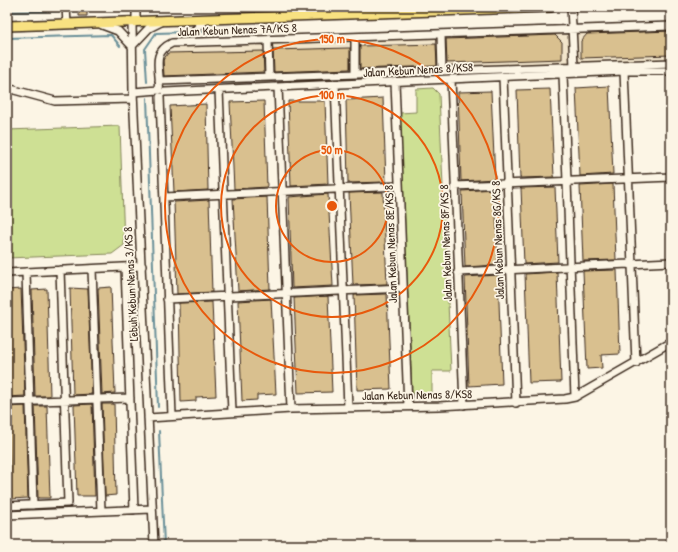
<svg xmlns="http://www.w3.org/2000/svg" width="678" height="552" font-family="'Patrick Hand',sans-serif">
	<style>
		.built { fill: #f2e5cb }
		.green { fill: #cee094; stroke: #848559 }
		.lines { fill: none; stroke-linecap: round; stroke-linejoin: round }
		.stream { stroke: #6a9099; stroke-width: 2 }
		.building { fill: #d9c08f; stroke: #3b2a1e }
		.minor-casing { stroke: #3b2a1e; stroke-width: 10 }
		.major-casing { stroke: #3b2a1e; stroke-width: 12 }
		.minor { stroke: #fcf5e5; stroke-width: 7 }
		.major { stroke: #f8e181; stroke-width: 9 }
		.ring { fill: none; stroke: #e8590c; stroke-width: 2 }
		.labels { text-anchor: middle; stroke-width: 3.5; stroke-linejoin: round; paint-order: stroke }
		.street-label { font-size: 12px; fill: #3b2a1e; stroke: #fcf5e5 }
		.centre { fill: #e8590c; stroke: #fcf5e5; stroke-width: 2 }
		.ring-label { font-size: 12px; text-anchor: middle; font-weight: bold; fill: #e8590c; stroke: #fcf5e5; stroke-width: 3.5; stroke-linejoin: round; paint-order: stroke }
	</style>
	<rect width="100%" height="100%" fill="#fcf5e5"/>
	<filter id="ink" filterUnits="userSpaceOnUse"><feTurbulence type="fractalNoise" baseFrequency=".025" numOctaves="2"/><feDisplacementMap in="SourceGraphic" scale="8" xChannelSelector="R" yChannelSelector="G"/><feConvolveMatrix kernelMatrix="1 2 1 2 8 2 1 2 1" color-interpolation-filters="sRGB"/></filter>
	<g filter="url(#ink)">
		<path class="built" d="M671 28V61L162 79 160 58 162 53 173 46Z"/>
		<path class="green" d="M433 88 439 94 451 371H432V397H419L412 392 400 113 416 112V89Z
			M120 126 124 245 112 254 7 258V130Z"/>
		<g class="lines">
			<path class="stream" d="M86 10 131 7
				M70 11 82 10
				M7 12 61 11
				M7 38 111 35 120 46
				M147 82 145 49 156 33 221 31
				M147 98 158 407
				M159 431 164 545"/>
		</g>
		<path class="building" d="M79 7H87V16H79Z
			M671 31V55L581 58V41L587 34Z
			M555 35 562 42V59L447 63 446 39Z
			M436 44 437 66 360 69V46Z
			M348 48H350V69L274 72 273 50Z
			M263 51 264 72 164 76 163 60 168 53Z
			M609 86 613 174 580 176 576 88Z
			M550 89 554 177 520 178 517 90Z
			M491 91 495 179 461 181 458 92Z
			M383 98 386 182 348 183 346 100Z
			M264 101 267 187 234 189 230 102Z
			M288 101H325L328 184 291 186Z
			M206 104 208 190 174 192 170 106Z
			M613 184 616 260 583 261 580 186Z
			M555 187 558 262 524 264 521 188Z
			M495 189 498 265 465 267 462 191Z
			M383 192 387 284 353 285 349 193Z
			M328 194 333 286 292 288 289 197Z
			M267 197 270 289 238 291 233 199Z
			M209 200 212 292 177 294 174 202Z
			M617 270 620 354 601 355 602 368 587 369 583 271Z
			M557 272 561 382 529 383 525 274Z
			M498 275 502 384 469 386 465 277Z
			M111 287 115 393 102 394 98 288Z
			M70 288 88 289 92 394 73 395Z
			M21 289 25 396 7 397V290Z
			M47 289 50 396H35L32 290Z
			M387 294 391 389 357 390 354 295Z
			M328 296 332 392 298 393 294 298Z
			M271 299 276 394 257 395V400L242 401 238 301Z
			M212 302 216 396 196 397V401L181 402 179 303Z
			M92 404 95 496H77L74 405Z
			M102 404H114L116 495 105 496Z
			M25 406 28 498 11 499 8 407Z
			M35 406H47L50 498H38Z"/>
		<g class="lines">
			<defs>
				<path id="minor" d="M66 7 67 24
					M136 7V22
					M571 7 574 66
					M132 22 133 92 154 545
					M102 25 118 31 132 46
					M195 30 207 19
					M441 34 442 71
					M355 37V74
					M268 40 269 77
					M132 46 149 28 161 22
					M624 71 636 363
					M563 74 575 397
					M503 77 516 403
					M451 79 464 405
					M159 81 671 63
					M395 82 408 406
					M335 84 348 407
					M278 87 291 409
					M7 88 55 101 133 99
					M219 90 232 412
					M133 92 159 90C162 71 149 54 172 43L671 26
					M165 92 624 71H671
					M160 97 172 416
					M455 186 671 177
					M164 197 399 186
					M125 267 134 510
					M92 269 101 511
					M26 272 33 505
					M458 272 671 262
					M7 273 142 266
					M167 299 403 288
					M7 402 130 398
					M148 418 291 409 439 406 565 399 575 397 671 342
					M7 506 68 503 60 270
					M7 515 152 509"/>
				<path id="major" d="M7 26 551 7"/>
			</defs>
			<use href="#minor" class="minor-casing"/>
			<use href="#major" class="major-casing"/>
			<use href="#minor" class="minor"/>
			<use href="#major" class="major"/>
		</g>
	</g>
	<g class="ring">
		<circle cx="332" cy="206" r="56"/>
		<circle cx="332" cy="206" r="111"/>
		<circle cx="332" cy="206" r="167"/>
	</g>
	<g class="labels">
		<g class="street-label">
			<text transform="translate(237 30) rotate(-2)" y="4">Jalan Kebun Nenas 7A/KS 8</text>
			<text transform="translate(418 70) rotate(-3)" y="4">Jalan Kebun Nenas 8/KS8</text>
			<text transform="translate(498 240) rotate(-92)" y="4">Jalan Kebun Nenas 8G/KS 8</text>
			<text transform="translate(446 243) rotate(-92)" y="4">Jalan Kebun Nenas 8F/KS 8</text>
			<text transform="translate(391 244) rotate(-92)" y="4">Jalan Kebun Nenas 8E/KS 8</text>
			<text transform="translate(131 284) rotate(-93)" y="4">Lebuh Kebun Nenas 3/KS 8</text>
			<text transform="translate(417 395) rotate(-1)" y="4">Jalan Kebun Nenas 8/KS8</text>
		</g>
	</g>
	<circle cx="332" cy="206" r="6" class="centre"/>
	<g class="ring-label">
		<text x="332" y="43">150 m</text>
		<text x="332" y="99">100 m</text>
		<text x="332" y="154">50 m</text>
	</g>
	<rect width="678" height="552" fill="none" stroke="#fcf5e5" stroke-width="24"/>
	<rect x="12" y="12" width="654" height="528" fill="none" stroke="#3b2a1e" stroke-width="1.5" filter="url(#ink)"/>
</svg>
